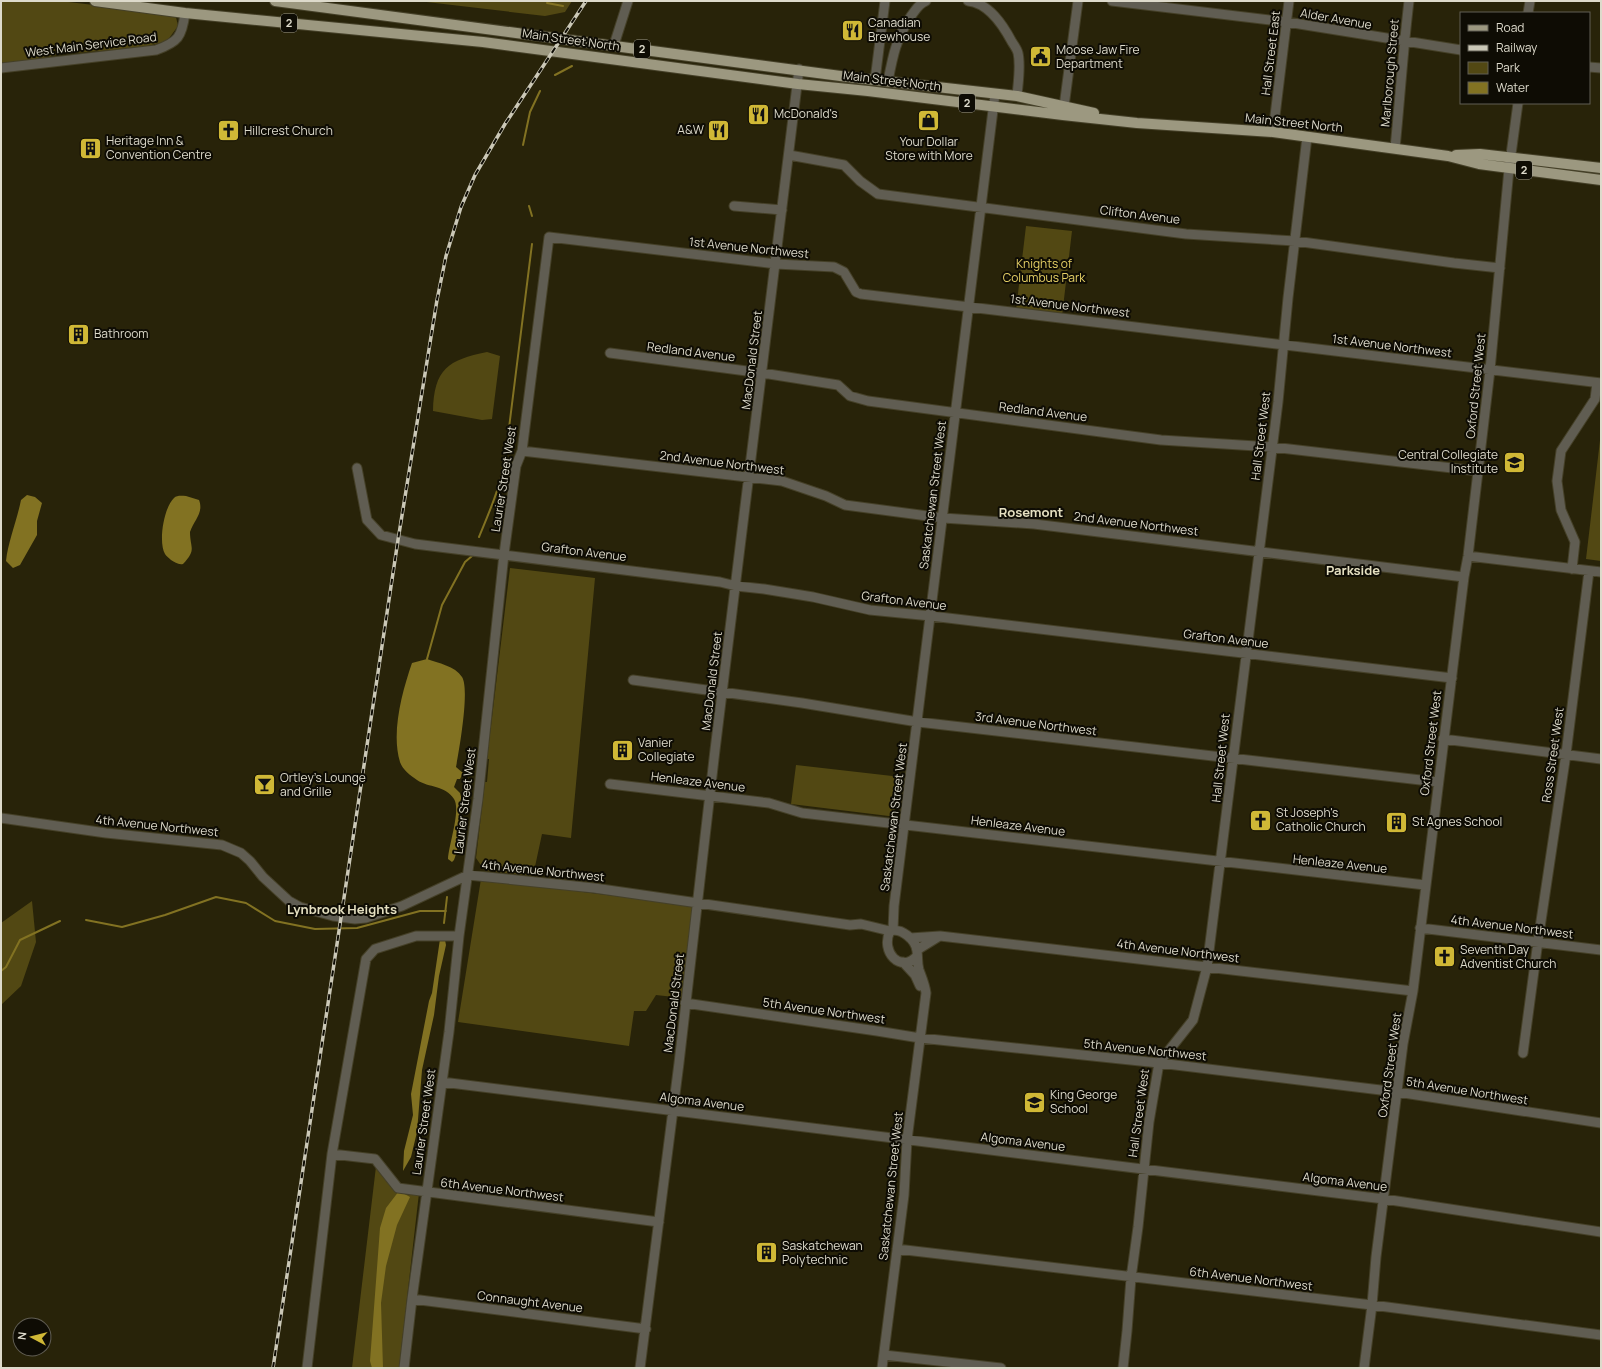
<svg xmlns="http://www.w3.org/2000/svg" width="1602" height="1369" font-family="Manrope,sans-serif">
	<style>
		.green { fill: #524813 }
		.water { fill: #827222 }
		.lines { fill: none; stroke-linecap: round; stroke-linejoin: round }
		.stream { stroke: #827222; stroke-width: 2 }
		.minor-casing { stroke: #454028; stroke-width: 11 }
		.major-casing { stroke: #454028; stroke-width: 12 }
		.minor { stroke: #605d52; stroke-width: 9 }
		.major { stroke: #9c9880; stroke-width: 10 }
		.rail-casing { stroke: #cbc8b7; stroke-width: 3.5 }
		.rail { stroke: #0e0c04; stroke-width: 2; stroke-dasharray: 6; stroke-linecap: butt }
		.labels { text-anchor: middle; stroke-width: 4; stroke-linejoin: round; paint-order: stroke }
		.shield { fill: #0e0c04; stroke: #9f9c8f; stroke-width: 1 }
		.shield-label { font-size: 11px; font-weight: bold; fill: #dddacb }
		.street-label { font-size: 12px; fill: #dddacb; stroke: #0e0c04 }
		.poi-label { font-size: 12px; fill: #dddacb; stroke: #0e0c04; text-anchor: start }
		.park-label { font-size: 12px; fill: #e7d166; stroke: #0e0c04 }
		.neighbourhood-label { font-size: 13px; font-weight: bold; fill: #e5e0c1; stroke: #0e0c04 }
	</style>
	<rect width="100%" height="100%" fill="#282309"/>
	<path class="green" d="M1 1H60L170 14 176 17 178 26 167 41 140 48 61 54 40 59 1 63Z
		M418 1H572L565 12 545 16Z
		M1026 226 1072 231 1062 316 1016 310Z
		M487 352 500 356 492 419 482 420 433 411C434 369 448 360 487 352Z
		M1601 432V561L1586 559Z
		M510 568 595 578 571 838 542 834 533 876 485 871 476 858 485 782H487L489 759H487Z
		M796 765 901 777 897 817 791 804Z
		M481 879 694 906 683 998 656 995 646 1011H634L629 1046 458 1022Z
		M32 901 36 942 21 986 1 1005V923Z
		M377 1158 399 1185 419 1193 399 1368H352Z"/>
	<path class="water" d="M27 495 35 497 42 503 37 521V535L20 565 13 568 6 561C8 542 17 520 21 500Z
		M186 496 199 500C204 513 194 520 190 532 190 548 197 549 183 564 178 565 175 562 171 560 169 558 166 556 165 554 158 542 164 507 174 498 177 495 182 496 186 496Z
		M427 659C438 663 455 666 462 677 470 689 459 751 456 767L463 773 460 779H457L454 787 460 793 464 808 458 837 457 851 454 860 452 862 448 859C449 844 461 810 454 799 445 785 429 788 417 780 411 776 402 769 400 762 391 733 402 692 412 663Z
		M440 939 445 940 446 945 439 976 434 1015 422 1070 417 1132 411 1157 403 1171 404 1151 413 1115 411 1094 429 1001 432 993Z
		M399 1191 410 1197 397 1225 386 1266 381 1303 383 1368H372L370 1361 380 1228 386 1208Z"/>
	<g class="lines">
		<path class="stream" d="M547 3 563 6
			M555 75 572 66
			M523 145 530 112 540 91
			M529 206 532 216
			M508 436 532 244
			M479 537C490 510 503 482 505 452
			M427 659 442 605 465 562 472 556
			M86 920 122 927 165 915 216 897 246 903 275 921 315 929 357 928 420 911H446
			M444 923 447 897
			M1 971 6 967 20 940 60 921"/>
		<defs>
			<path id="minor" d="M968 1C989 3 1003 25 1012 42 1014 45 1017 49 1018 53 1021 66 1018 83 1017 96
				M1112 1 1287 22 1461 50
				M1528 13 1530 1
				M614 45 628 1
				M1589 67 1601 68
				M1 68 156 50C178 42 182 37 185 13
				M875 80 885 1
				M888 81C893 55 896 39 911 16 916 10 918 4 926 1
				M1063 114 1078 1
				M1273 132 1289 1
				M1395 148C1400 99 1403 50 1409 1
				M789 155 844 165 860 181 878 194 1186 234 1295 241 1454 263 1500 268
				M734 206 782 210
				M610 353 762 373 838 385 850 396 868 401 1161 440 1272 447 1478 471
				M522 451 782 481 826 496 845 505 943 518 1034 524 1464 577
				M357 468 367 520 381 535 415 544 720 582 736 586 764 589 813 597 870 610 931 616 1452 678
				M1468 556 1601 572
				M1572 569 1575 542 1561 510 1557 481 1561 451 1595 399 1597 383
				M633 680 802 703 918 722 1438 782
				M1443 739 1601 759
				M610 784 769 803 802 813 1425 885
				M1 818 106 833 222 845 241 853 250 861 263 877 289 901 300 907 333 916 355 919 366 918 402 906 468 875 594 888 850 925 861 924 890 931
				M1420 928 1601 950
				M893 930 894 906 995 94
				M910 938 940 936 1413 991
				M917 950 938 937
				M903 962 915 975 920 986
				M685 1003 877 1031 920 1038 1159 1063 1397 1092 1601 1123
				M1523 1053 1538 941 1566 754 1589 571
				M442 1082 1384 1199 1601 1232
				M332 1154 375 1159 398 1188 659 1222
				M897 1249 1372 1305 1601 1335
				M412 1299 646 1329
				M884 1355 1001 1368
				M307 1368 332 1154 366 959 375 949 416 936H459
				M404 1368 412 1299 449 1032 459 936 478 799 504 554 516 466 522 451 549 237 776 264 834 267 844 272 856 292 861 294 1601 383
				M640 1368 679 1063 715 750 799 69
				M882 1368 904 1195 907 1140 926 993C925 985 922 978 919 970 917 963 918 958 917 951 916 940 901 927 890 931 880 952 901 974 917 956
				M1123 1368 1127 1331 1131 1278 1138 1227 1149 1122 1159 1063 1193 1020 1207 967 1278 402 1288 298 1307 137
				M1364 1368 1372 1305 1376 1257 1403 1044 1413 991 1464 577 1468 556 1490 370 1509 169 1518 103"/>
			<path id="major" d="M95 1 185 13 483 42 798 84 868 91 1063 115 1137 123 1273 132 1448 156 1479 164 1601 180
				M275 1 848 77 1017 96 1094 113
				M1456 155 1480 154 1601 168"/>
		</defs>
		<use href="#minor" class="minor-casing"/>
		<use href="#major" class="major-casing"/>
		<use href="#minor" class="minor"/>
		<use href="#major" class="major"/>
		<defs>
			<path id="rail" d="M273 1368 398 540 437 300 446 256 461 207 475 175 505 124 586 1"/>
		</defs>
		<use href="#rail" class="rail-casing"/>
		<use href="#rail" class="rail"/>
	</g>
	<defs>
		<symbol id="restaurant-square" viewBox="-11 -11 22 22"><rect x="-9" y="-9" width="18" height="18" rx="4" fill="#d0b836" stroke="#0e0c04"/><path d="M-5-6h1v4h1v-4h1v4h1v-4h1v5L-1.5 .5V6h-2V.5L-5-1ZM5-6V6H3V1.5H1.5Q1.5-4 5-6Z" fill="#111"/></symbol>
		<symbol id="civic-square" viewBox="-11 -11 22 22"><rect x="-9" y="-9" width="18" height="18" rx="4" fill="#d0b836" stroke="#0e0c04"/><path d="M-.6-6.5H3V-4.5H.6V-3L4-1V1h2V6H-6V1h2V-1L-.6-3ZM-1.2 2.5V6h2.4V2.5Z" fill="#111"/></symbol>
		<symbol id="shop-square" viewBox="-11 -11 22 22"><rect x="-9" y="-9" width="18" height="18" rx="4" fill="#d0b836" stroke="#0e0c04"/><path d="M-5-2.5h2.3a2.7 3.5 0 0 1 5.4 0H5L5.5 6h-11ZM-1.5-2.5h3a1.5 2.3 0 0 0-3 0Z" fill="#111"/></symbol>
		<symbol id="church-square" viewBox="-11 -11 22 22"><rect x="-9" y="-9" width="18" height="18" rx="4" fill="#d0b836" stroke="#0e0c04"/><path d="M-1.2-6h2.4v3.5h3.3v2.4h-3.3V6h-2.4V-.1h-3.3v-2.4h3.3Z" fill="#111"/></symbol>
		<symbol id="building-square" viewBox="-11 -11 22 22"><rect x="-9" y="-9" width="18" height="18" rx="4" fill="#d0b836" stroke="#0e0c04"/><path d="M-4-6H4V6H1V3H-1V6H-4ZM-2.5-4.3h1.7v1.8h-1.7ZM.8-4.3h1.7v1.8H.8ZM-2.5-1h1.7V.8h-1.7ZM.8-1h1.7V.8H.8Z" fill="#111"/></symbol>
		<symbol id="school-square" viewBox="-11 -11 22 22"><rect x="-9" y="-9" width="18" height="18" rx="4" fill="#d0b836" stroke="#0e0c04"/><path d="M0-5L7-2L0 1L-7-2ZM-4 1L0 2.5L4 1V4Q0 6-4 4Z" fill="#111"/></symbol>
		<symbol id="bar-square" viewBox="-11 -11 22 22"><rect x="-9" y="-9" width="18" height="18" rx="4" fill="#d0b836" stroke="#0e0c04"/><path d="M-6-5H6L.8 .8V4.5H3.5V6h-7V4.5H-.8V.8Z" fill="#111"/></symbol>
	</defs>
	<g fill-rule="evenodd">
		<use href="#restaurant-square" x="840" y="18" width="25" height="25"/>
		<use href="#civic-square" x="1028" y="44" width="25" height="25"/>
		<use href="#restaurant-square" x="746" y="102" width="25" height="25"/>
		<use href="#shop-square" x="916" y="108" width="25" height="25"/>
		<use href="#restaurant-square" x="706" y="118" width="25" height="25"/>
		<use href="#church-square" x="216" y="118" width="25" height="25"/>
		<use href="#building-square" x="78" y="136" width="25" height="25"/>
		<use href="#building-square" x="66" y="322" width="25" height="25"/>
		<use href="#school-square" x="1502" y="450" width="25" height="25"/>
		<use href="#building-square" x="610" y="738" width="25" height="25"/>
		<use href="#bar-square" x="252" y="772" width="25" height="25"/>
		<use href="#church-square" x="1248" y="808" width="25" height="25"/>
		<use href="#building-square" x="1384" y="810" width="25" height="25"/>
		<use href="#church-square" x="1432" y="944" width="25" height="25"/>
		<use href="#school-square" x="1022" y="1090" width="25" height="25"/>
		<use href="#building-square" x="754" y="1240" width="25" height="25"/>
	</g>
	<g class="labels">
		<g class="shield">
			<rect x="281" y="14" width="16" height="18" rx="3"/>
			<rect x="634" y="40" width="16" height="18" rx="3"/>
			<rect x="959" y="94" width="16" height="18" rx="3"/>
			<rect x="1516" y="161" width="16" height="18" rx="3"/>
		</g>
		<g class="shield-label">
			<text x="289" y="27">2</text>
			<text x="642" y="53">2</text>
			<text x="967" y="107">2</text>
			<text x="1524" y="174">2</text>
		</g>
		<g class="street-label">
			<text transform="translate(1336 19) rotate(10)" y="4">Alder Avenue</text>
			<text transform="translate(571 40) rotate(8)" y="4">Main Street North</text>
			<text transform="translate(91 45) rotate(-7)" y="4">West Main Service Road</text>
			<text transform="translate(1271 53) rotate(-83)" y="4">Hall Street East</text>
			<text transform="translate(1390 73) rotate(-85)" y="4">Marlborough Street</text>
			<text transform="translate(892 81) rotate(7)" y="4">Main Street North</text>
			<text transform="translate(1294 123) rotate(6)" y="4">Main Street North</text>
			<text transform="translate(1140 215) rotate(7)" y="4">Clifton Avenue</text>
			<text transform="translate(749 248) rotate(6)" y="4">1st Avenue Northwest</text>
			<text transform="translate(1070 306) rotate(7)" y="4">1st Avenue Northwest</text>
			<text transform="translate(1392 346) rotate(7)" y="4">1st Avenue Northwest</text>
			<text transform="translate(691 352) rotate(7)" y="4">Redland Avenue</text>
			<text transform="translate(752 360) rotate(-83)" y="4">MacDonald Street</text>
			<text transform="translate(1476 386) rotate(-84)" y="4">Oxford Street West</text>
			<text transform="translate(1043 412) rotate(7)" y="4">Redland Avenue</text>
			<text transform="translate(1261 436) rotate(-83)" y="4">Hall Street West</text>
			<text transform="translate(722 463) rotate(7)" y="4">2nd Avenue Northwest</text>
			<text transform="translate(504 479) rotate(-81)" y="4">Laurier Street West</text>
			<text transform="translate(933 495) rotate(-83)" y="4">Saskatchewan Street West</text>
			<text transform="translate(1136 524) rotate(7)" y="4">2nd Avenue Northwest</text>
			<text transform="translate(584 552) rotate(7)" y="4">Grafton Avenue</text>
			<text transform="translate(904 601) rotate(7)" y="4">Grafton Avenue</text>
			<text transform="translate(1226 639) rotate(7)" y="4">Grafton Avenue</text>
			<text transform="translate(712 681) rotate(-83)" y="4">MacDonald Street</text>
			<text transform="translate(1036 724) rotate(7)" y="4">3rd Avenue Northwest</text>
			<text transform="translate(1431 743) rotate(-83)" y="4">Oxford Street West</text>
			<text transform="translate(1553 755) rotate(-82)" y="4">Ross Street West</text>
			<text transform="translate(1221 758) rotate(-84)" y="4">Hall Street West</text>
			<text transform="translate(698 782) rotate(7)" y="4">Henleaze Avenue</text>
			<text transform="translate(465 801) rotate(-83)" y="4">Laurier Street West</text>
			<text transform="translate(894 817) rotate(-83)" y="4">Saskatchewan Street West</text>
			<text transform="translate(157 826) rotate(6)" y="4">4th Avenue Northwest</text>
			<text transform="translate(1018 826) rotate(7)" y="4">Henleaze Avenue</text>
			<text transform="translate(1340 864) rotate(6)" y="4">Henleaze Avenue</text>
			<text transform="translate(543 871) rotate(6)" y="4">4th Avenue Northwest</text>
			<text transform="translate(1512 927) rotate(7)" y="4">4th Avenue Northwest</text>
			<text transform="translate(1178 951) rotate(7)" y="4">4th Avenue Northwest</text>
			<text transform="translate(674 1003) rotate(-83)" y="4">MacDonald Street</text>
			<text transform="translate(824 1011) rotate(8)" y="4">5th Avenue Northwest</text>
			<text transform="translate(1145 1050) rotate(6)" y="4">5th Avenue Northwest</text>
			<text transform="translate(1390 1065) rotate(-82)" y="4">Oxford Street West</text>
			<text transform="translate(1467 1091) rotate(9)" y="4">5th Avenue Northwest</text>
			<text transform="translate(702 1102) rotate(7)" y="4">Algoma Avenue</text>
			<text transform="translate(1139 1113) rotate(-82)" y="4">Hall Street West</text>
			<text transform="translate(424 1122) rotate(-82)" y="4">Laurier Street West</text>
			<text transform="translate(1023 1142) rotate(7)" y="4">Algoma Avenue</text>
			<text transform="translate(1345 1182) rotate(7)" y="4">Algoma Avenue</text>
			<text transform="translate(891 1186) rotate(-84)" y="4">Saskatchewan Street West</text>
			<text transform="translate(502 1190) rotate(7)" y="4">6th Avenue Northwest</text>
			<text transform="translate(1251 1279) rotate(7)" y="4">6th Avenue Northwest</text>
			<text transform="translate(530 1302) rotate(7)" y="4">Connaught Avenue</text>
		</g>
		<g class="poi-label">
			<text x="868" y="27">Canadian<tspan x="868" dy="14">Brewhouse</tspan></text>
			<text x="1056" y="54">Moose Jaw Fire<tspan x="1056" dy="14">Department</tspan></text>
			<text x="774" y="118">McDonald's</text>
			<text x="704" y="134" text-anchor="end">A&amp;W</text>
			<text x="244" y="135">Hillcrest Church</text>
			<text x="106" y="145">Heritage Inn &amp;<tspan x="106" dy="14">Convention Centre</tspan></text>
			<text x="929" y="146" text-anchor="middle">Your Dollar<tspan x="929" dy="14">Store with More</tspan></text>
			<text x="94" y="338">Bathroom</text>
			<text x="1498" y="459" text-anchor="end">Central Collegiate<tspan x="1498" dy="14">Institute</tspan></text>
			<text x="638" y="747">Vanier<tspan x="638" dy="14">Collegiate</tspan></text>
			<text x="280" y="782">Ortley's Lounge<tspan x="280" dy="14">and Grille</tspan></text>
			<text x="1276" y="817">St Joseph's<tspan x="1276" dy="14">Catholic Church</tspan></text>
			<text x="1412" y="826">St Agnes School</text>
			<text x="1460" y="954">Seventh Day<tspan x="1460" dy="14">Adventist Church</tspan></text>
			<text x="1050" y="1099">King George<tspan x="1050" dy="14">School</tspan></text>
			<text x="782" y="1250">Saskatchewan<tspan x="782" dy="14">Polytechnic</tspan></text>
		</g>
		<g class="park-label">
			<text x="1044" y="268">Knights of<tspan x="1044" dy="14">Columbus Park</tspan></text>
		</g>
		<g class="neighbourhood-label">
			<text x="1031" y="517">Rosemont</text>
			<text x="1353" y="575">Parkside</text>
			<text x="342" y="914">Lynbrook Heights</text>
		</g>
	</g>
	<rect width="1602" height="1369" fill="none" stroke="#dddacb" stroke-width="4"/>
	<rect x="1460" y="12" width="130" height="92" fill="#0e0c04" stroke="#615e54"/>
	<rect x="1468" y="25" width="20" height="6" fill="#9c9880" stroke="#615e54"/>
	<text x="1496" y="32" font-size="12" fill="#dddacb">Road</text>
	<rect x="1468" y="45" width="20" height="6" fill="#cbc8b7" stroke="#615e54"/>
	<text x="1496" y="52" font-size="12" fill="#dddacb">Railway</text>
	<rect x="1468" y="62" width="20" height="12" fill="#524813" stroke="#615e54"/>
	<text x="1496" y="72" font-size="12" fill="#dddacb">Park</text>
	<rect x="1468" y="82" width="20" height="12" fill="#827222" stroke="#615e54"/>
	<text x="1496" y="92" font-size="12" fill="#dddacb">Water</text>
	<g transform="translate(32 1337) rotate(277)"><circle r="19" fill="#0e0c04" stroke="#615e54"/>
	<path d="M0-3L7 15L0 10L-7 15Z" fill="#d0b836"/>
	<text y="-6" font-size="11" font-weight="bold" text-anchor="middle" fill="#dddacb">N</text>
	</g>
</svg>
